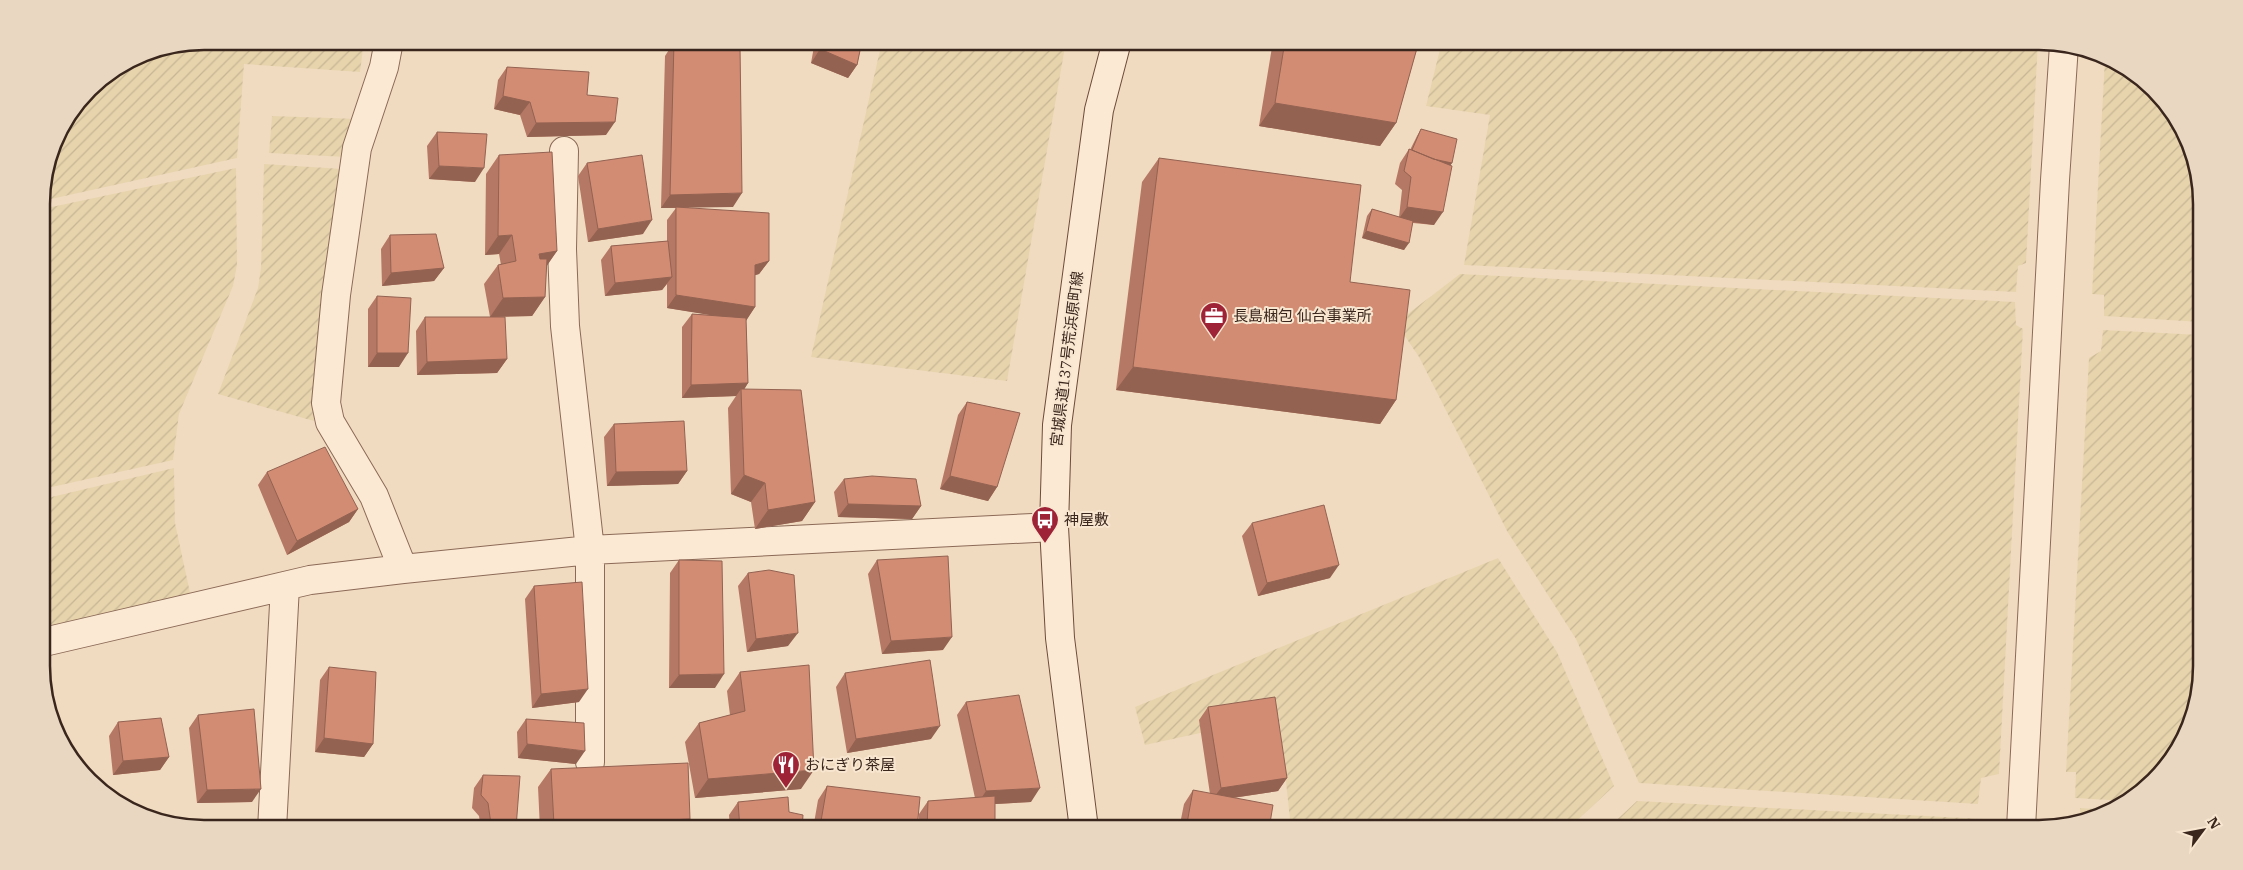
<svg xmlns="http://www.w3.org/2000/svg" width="2243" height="870" font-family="'IBM Plex Serif','Noto Sans JP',serif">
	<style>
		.farmland { fill: url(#farmland-furrows) }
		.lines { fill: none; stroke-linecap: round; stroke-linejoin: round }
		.street-casing { stroke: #8b6a57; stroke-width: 30 }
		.secondary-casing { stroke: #6d4c3a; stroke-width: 30 }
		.street { stroke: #fbe9d4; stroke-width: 28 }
		.secondary { stroke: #fbe9d4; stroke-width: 28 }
		.wall { fill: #b57864 }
		.shaded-wall { fill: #936251 }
		.building { fill: #d28c74; stroke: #936251 }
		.labels { text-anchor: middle; stroke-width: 4; stroke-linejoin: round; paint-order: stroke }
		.poi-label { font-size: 15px; fill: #3a261c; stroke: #f8e6d0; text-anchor: start }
		.street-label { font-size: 15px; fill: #3a261c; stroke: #f8e6d0 }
		.rim { fill: none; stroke: #3a261c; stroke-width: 2.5 }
	</style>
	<defs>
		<pattern id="farmland-furrows" width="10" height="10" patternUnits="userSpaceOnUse" patternTransform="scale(1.25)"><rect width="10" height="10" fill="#e7d4ad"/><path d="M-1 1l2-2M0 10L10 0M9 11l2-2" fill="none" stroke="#c7b694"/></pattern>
	</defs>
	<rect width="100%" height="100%" fill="#f1dbc0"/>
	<path class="farmland" d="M204 41H364L360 72 244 64 237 158 42 201V193L58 132 96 82 142 54Z
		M882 41H1066L1007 381 811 357Z
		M1442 41H2038L2026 263 2018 266 2016 292 1464 265 1490 115 1426 106Z
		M2105 59 2162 97 2185 132 2200 182 2201 322 2104 316V295L2092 294Z
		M272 116 359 119 346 157 269 153Z
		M264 164 343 169 314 421 218 394 258 288 261 268Z
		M236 168 237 265 233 286 179 414 173 460 43 489 42 209Z
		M1460 274 2015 302 2016 325 2023 329 1999 774 1981 778 1978 804 1639 783 1576 639 1507 531 1419 357 1396 323Z
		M2103 330 2201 335 2202 666 2193 719 2168 765 2138 795 2127 801 2075 798 2076 772H2066L2089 358 2101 351Z
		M174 468 175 523 192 602 44 636 43 499Z
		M1498 558 1557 652 1614 786 1568 829H1291L1279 716 1145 745 1135 707Z
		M1637 801 1983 819V828H1608Z
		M2080 808 2110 810 2092 820 2080 822Z"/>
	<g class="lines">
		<defs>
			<path id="street" d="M389 41 384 67 357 148 336 295 326 403 330 422 374 496 403 569
				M564 151 562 249 565 326 590 550V762
				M44 642 310 580 403 569 590 550 1054 527
				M2021 828 2055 180 2064 45
				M272 829 285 586"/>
			<path id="secondary" d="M1084 829 1060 638 1054 527 1057 425 1099 110 1117 41"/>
		</defs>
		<use href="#street" class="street-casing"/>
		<use href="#secondary" class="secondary-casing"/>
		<use href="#street" class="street"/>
		<use href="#secondary" class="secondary"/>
	</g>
	<path class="wall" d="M815 41H862L857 65 848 78 811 63Z
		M1273 41H1419L1396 123 1380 146 1259 126Z
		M674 42 733 207H688L769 261 759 274 755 275V307L746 320 748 383 744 389 815 502 802 521 755 529 751 502 731 494 728 408 736 396 682 398V327L692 314 713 315 667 308V284L662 290 605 296 601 260 611 246 667 241V220L676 208H661L665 56Z
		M507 67 587 95 606 135 527 137 520 115 494 109 498 80Z
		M1421 129 1452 163 1450 165 1434 225 1413 223 1404 250 1362 238 1367 216 1372 209 1399 217 1402 190 1395 184 1400 163 1409 149 1410 150 1417 136Z
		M437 132 475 182 429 179 427 146Z
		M499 155 557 251 546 266 545 297 532 316 493 317 507 359 497 373 417 375 416 331 425 317H490L484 284 498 265H501L499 254 485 255 486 174Z
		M1159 158 1350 282 1396 400 1380 424 1116 390 1142 182Z
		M587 163 643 234 588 242 578 176Z
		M390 235 444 268 434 281 382 286 381 249Z
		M377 296 399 367H368V309Z
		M967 402 997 487 988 501 940 489 958 415Z
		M614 424 687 471 678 484 607 486 604 437Z
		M267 472 358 509 349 522 287 555 258 485Z
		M844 479 921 506 912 519 838 517 834 492Z
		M1252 523 1330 578 1258 596 1242 536Z
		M679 560 715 688H669L670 573Z
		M877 560 943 650 882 654 868 574Z
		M748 573 788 646 747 652 738 586Z
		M534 586 579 702 532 708 525 599Z
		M329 667 373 744 364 757 315 752 320 680Z
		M740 672 801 789 695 798 685 742 699 723 730 715 727 691Z
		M845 673 931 739 847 753 836 687Z
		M966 702 1031 802 995 804V829H918L919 814 928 801 975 798 957 715Z
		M1208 707 1287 778 1278 791 1233 798 1269 829H1179L1184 804 1193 790 1210 794 1199 720Z
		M198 715 252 802 197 803 189 728Z
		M526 719 576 764 518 758 517 732Z
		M118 722 169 757 160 770 113 775 109 736Z
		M551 769 690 819 683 829H540L538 787Z
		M483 775 516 829H481L479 816 472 808 474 788Z
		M827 786 917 829H813L818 800Z
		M738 802 789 812 802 829H730L729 815Z"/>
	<path class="shaded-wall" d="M820 49 857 65 848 78 811 63Z
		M503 96 530 102 520 115 494 109Z
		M1275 103 1396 123 1380 146 1259 126Z
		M615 122 606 135 527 137 536 123Z
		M1411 153 1452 163 1447 170Z
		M439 166 484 168 475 182 429 179Z
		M742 193 733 207 661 208 670 195Z
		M1407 207 1443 212 1434 225 1398 220Z
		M652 220 643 234 588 242 598 229Z
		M1366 231 1409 243 1404 250 1362 238Z
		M512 235 499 254 485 255 498 236Z
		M557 251 544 270 526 272 539 254Z
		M769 261 759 274 746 278 755 265Z
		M444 268 434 281 382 286 391 273Z
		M672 277 662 290 605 296 615 283Z
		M676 295 755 307 746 321 667 308Z
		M545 297 532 316 490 317 503 298Z
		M377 353H408L399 367H368Z
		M507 359 497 373 417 375 427 362Z
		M1133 367 1396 400 1380 424 1116 390Z
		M748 383 742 393 741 389 736 396 682 398 691 385Z
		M687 471 678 484 607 486 616 472Z
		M744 475 765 483 751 502 731 494Z
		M950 476 997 487 988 501 940 489Z
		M815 502 802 521 755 529 768 510Z
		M848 504 921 506 912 519 838 517Z
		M358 509 349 522 287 555 297 541Z
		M1339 565 1330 578 1258 596 1267 583Z
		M798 633 788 646 747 652 756 639Z
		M952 637 943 650 882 654 891 641Z
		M724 674 715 688H669L679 675Z
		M588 689 579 702 532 708 541 694Z
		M940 726 931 739 847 753 856 739Z
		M324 738 373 744 364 757 315 752Z
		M527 744 585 751 576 764 518 758Z
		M169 757 160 770 113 775 123 761Z
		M814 770 801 789 695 798 708 779Z
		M1287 778 1278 791 1211 801 1221 788Z
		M1040 788 1031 802 977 805 986 791Z
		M261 789 252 802 197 803 207 790Z
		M690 819 683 829H551L554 825Z
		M491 824 516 828 488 829Z"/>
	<path class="building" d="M822 41H862L857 65 820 49Z
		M1285 41H1419L1396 123 1275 103Z
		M674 42 740 46 742 193 670 195Z
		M507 67 589 72 587 95 618 98 615 122 536 123 530 102 503 96Z
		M1421 129 1457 139 1452 163 1433 159 1412 150Z
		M437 132 487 134 484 168 439 166Z
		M1409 149 1452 166 1443 212 1407 207 1411 177 1404 171Z
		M552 152 557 251 539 254 540 259H547L545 297 503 298 498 265 516 261 512 235 498 236 499 155Z
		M642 155 652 220 598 229 587 163Z
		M1159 158 1361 185 1350 282 1410 290 1396 400 1133 367Z
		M676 207 769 213V261L755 265V307L676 295Z
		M1372 209 1413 221 1409 243 1366 231Z
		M436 234 444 268 391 273 390 235Z
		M668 241 672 277 615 283 611 246Z
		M377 296 411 298 408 353H377Z
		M692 314 746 318 748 383 691 385Z
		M425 317H505L507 359 427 362Z
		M741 389 801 390 815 502 768 510 765 483 744 475Z
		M967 402 1020 413 997 487 950 476Z
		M684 421 687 471 616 472 614 424Z
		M325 447 358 509 297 541 267 472Z
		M872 476 916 479 921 506 848 504 844 479Z
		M1324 505 1339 565 1267 583 1252 523Z
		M948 556 952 637 891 641 877 560Z
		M679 560 722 561 724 674 679 675Z
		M769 570 794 575 798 633 756 639 748 573Z
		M582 582 588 689 541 694 534 586Z
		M930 660 940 726 856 739 845 673Z
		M809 665 814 770 708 779 699 723 745 711 740 672Z
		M329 667 376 672 373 744 324 738Z
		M1019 695 1040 788 986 791 966 702Z
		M1275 697 1287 778 1221 788 1208 707Z
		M254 709 261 789 207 790 198 715Z
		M161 718 169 757 123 761 118 722Z
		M526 719 584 723 585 751 527 744Z
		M688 763 690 819 554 825 551 769Z
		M483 775 520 776 516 828 491 824 488 803 481 795Z
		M827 786 920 797 917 829H830L820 827Z
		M1193 790 1273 805 1269 829H1186Z
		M995 796V829H927L928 801Z
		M788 797 789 812 803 815 802 829H740L738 802Z"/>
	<defs>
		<symbol id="office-pin" viewBox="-11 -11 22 30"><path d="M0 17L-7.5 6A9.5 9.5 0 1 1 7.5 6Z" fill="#9e2337" stroke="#f8e6d0"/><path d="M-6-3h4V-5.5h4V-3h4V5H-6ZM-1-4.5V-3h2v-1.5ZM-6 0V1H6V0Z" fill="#fff"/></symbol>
		<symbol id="bus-pin" viewBox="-11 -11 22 30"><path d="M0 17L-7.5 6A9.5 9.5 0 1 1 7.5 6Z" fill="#9e2337" stroke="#f8e6d0"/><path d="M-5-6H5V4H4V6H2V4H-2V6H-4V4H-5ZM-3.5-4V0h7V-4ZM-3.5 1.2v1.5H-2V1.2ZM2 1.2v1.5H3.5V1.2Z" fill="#fff"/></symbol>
		<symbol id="restaurant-pin" viewBox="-11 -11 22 30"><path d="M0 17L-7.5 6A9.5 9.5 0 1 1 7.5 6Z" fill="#9e2337" stroke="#f8e6d0"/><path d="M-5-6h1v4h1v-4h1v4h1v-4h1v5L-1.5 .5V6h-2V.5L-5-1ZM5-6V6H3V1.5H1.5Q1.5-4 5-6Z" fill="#fff"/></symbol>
	</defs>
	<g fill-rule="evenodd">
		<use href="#office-pin" x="1198" y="300" width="32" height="43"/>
		<use href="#bus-pin" x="1029" y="504" width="32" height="43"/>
		<use href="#restaurant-pin" x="770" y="749" width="32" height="43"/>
	</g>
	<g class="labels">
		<g class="poi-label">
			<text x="1233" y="321">長島梱包 仙台事業所</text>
			<text x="1064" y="525">神屋敷</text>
			<text x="805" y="770">おにぎり茶屋</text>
		</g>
		<g class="street-label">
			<text transform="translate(1067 359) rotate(-83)" y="5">宮城県道137号荒浜原町線</text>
		</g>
	</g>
	<path d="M0 0H2243V870H0ZM204 50H2039A154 154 0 0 1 2193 204V666A154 154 0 0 1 2039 820H204A154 154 0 0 1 50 666V204A154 154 0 0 1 204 50Z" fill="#e9d7c2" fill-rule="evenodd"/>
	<path class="rim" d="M204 50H2039A154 154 0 0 1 2193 204V666A154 154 0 0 1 2039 820H204A154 154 0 0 1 50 666V204A154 154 0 0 1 204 50Z"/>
	<g transform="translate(2203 830) rotate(58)" stroke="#f8e6d0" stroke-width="4" paint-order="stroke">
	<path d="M0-4L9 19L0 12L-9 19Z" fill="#3a261c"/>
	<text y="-8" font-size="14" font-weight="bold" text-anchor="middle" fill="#3a261c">N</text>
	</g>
</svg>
